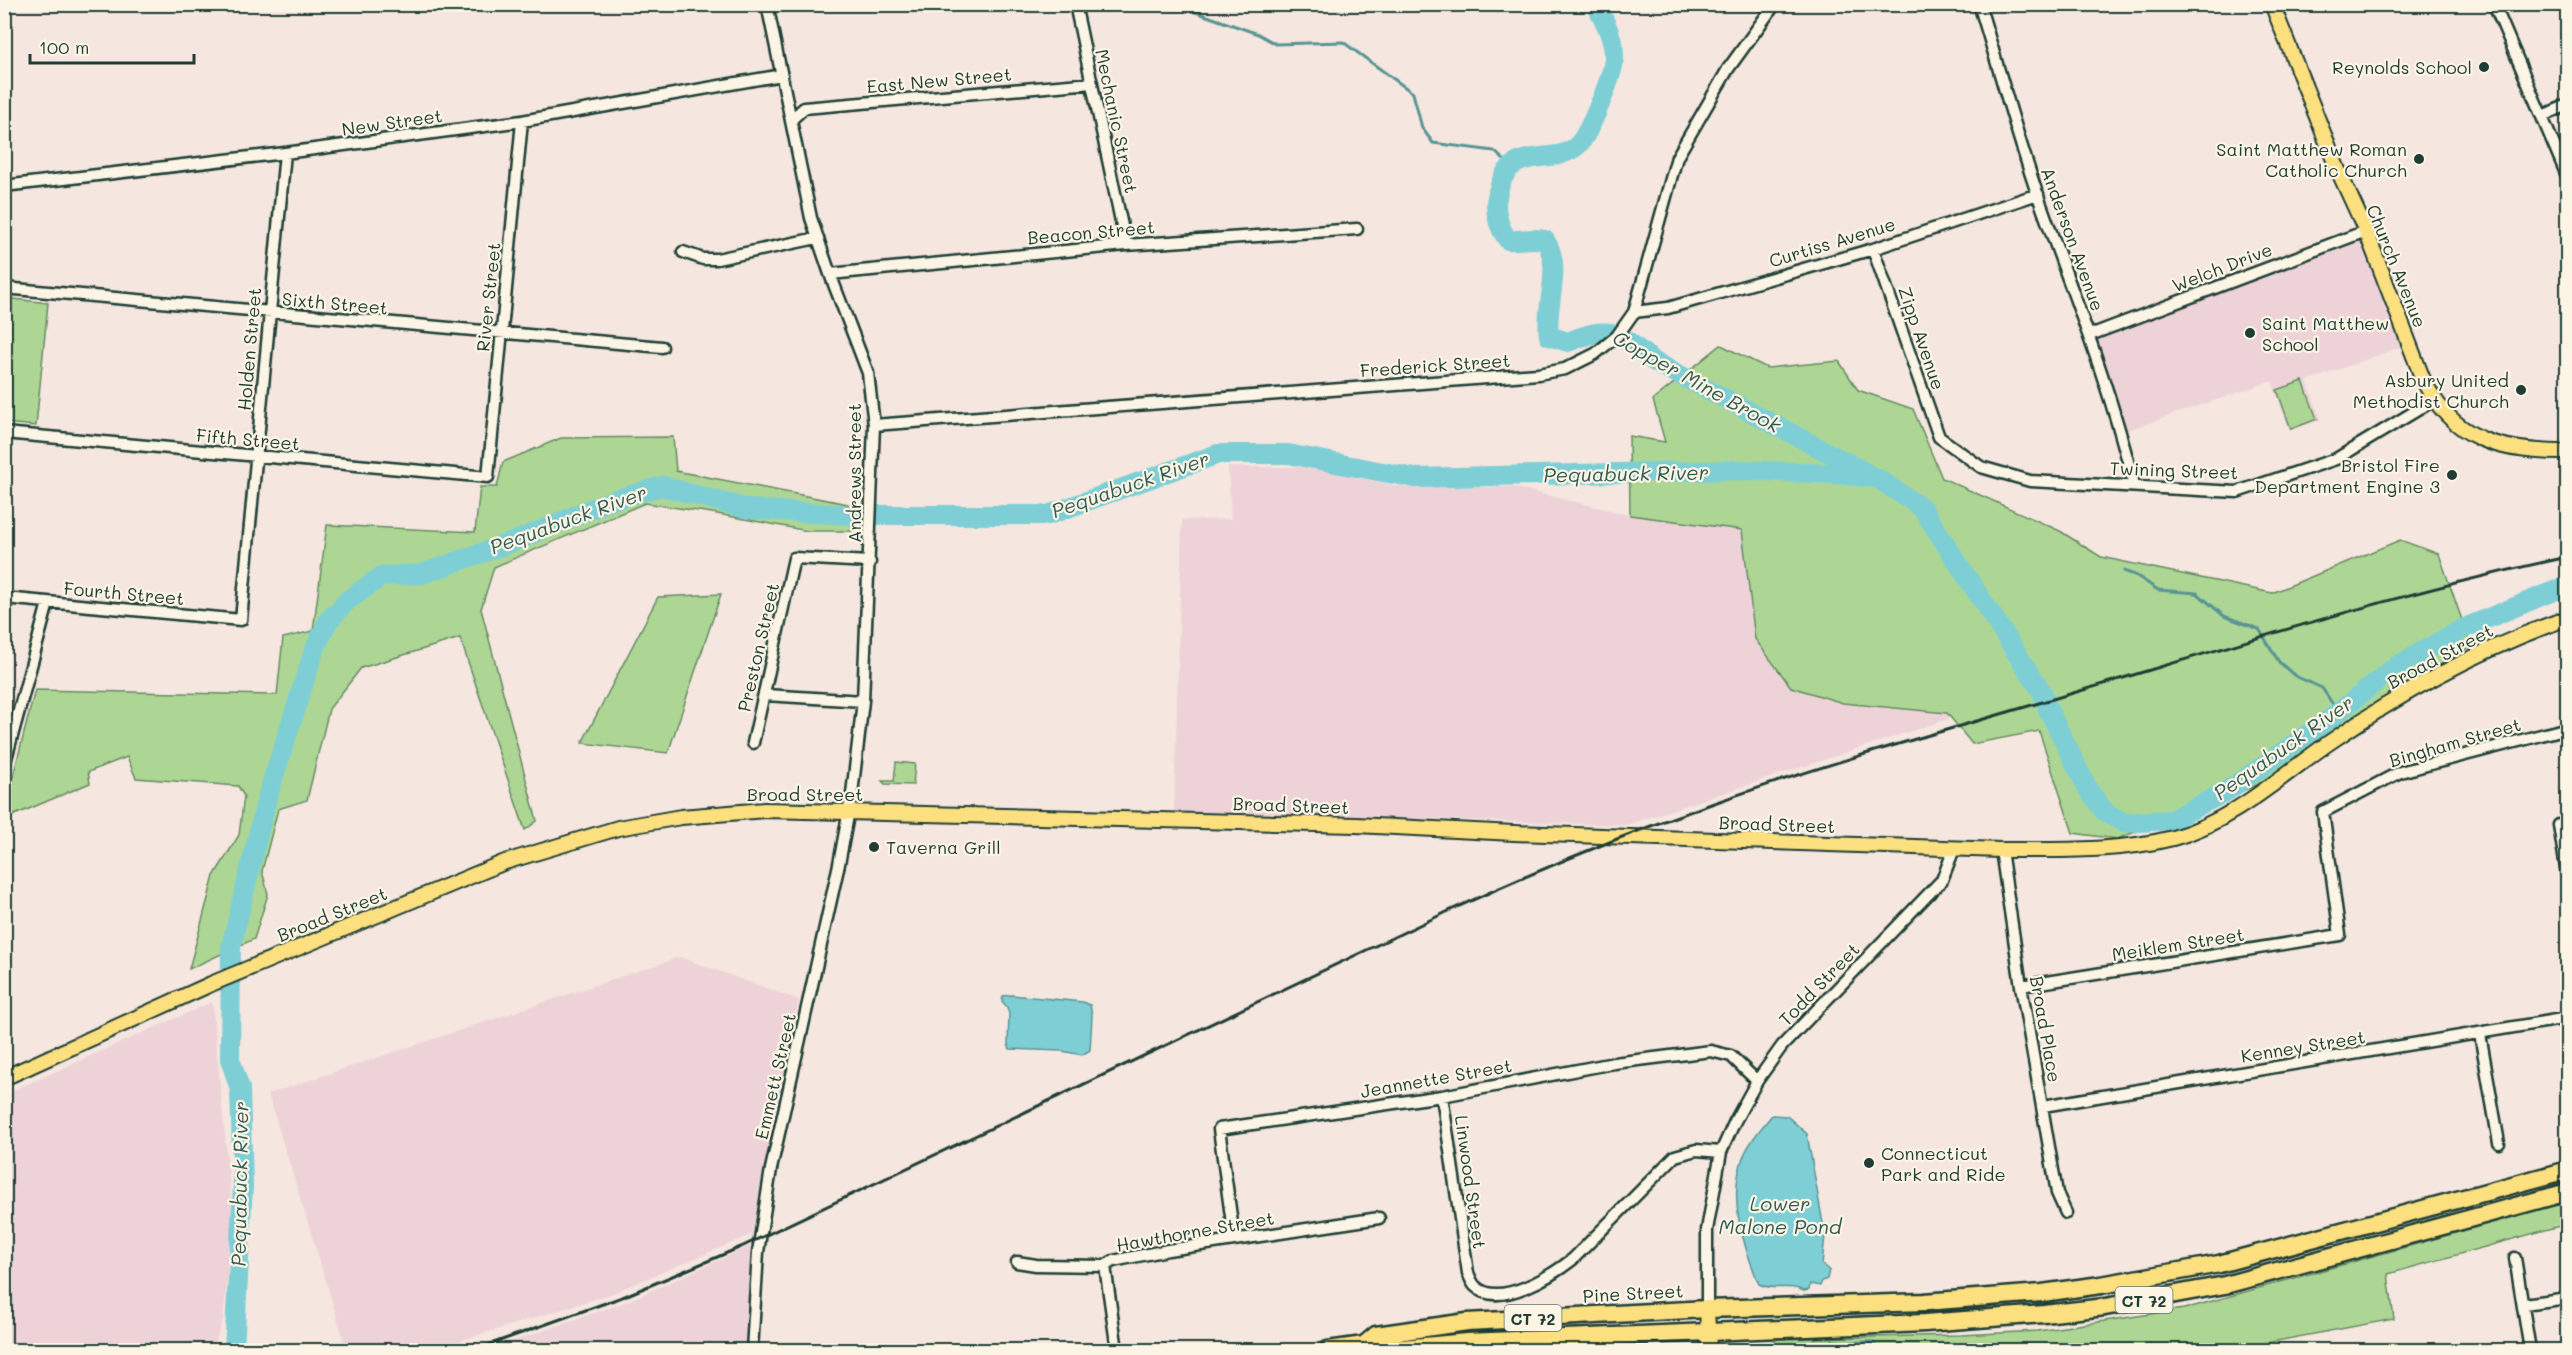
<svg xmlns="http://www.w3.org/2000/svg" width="2572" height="1355" font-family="Mali,sans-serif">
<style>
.built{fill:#edd3d8}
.green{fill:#add694;stroke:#668a64;stroke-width:1.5}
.water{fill:#7ecfd5;stroke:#589595;stroke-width:1.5}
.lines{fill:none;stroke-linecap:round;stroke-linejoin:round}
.stream{stroke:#589595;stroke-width:3}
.river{stroke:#7ecfd5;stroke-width:20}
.minor-casing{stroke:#1f3d34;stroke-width:15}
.major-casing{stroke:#1f3d34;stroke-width:18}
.highway-casing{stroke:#1f3d34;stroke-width:21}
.minor{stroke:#fcf5e5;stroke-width:10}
.major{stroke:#fce080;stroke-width:14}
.highway{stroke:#fce080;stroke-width:16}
.rail{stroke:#1f3d34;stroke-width:3}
.poi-dot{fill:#1f3d34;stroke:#fcf5e5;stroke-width:2}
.labels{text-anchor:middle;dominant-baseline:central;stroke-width:4.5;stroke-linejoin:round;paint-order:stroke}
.shield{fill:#fcf5e5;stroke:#617469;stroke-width:1.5}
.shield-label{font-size:16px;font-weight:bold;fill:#1f3d34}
.poi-label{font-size:18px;fill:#1f3d34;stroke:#fcf5e5;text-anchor:end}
.street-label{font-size:18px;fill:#1f3d34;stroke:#fcf5e5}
.water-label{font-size:20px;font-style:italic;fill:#325a54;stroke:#fcf5e5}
</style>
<rect width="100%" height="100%" fill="#f5e6df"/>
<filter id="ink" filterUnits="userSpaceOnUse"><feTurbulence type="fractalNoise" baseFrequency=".0167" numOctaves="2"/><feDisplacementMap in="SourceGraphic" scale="12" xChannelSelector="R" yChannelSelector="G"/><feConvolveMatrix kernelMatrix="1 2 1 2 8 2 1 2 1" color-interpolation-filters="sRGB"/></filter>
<g filter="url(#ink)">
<path class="built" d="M2366,231L2409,344L2307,381L2321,420L2290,431L2272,381L2122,432L2090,335Z
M1228,467H1311L1402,487H1513L1630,515L1742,530L1755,639L1947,713L1951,718L1626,825L1174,812L1182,520L1231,519Z
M680,957L799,1000L753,1234L608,1295L431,1350H347L268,1094Z
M212,1002L233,1218L223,1320L212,1350H5V1094Z
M750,1246L746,1350H488L628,1301Z"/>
<path class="green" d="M5,298L48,303L36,426L5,423Z
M1721,345L1767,368L1839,361L1858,390L1913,409L1942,478L2060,531L2101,557L2272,593L2400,540L2439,554L2471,646L2258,785L2117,839L2073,833L2039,731L1972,744L1947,713L1843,703L1791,687L1755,639L1742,530L1630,515L1629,436L1665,442L1653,400Z
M2303,381L2317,419L2291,429L2277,390Z
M673,437L676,471L848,504L853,531H808L712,513L645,503L494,567L481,609L537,821L525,830L460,638L361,668L329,709L307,800L278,809L262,871L268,894L254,939L189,969L214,876L239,835L244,796L238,786L136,778L127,757L88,772L90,783L5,819V808L35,690L277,695L283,638L313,631L327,525L475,532L480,487H497L503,462L561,438Z
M721,594L668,753L582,743L658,597Z
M896,762L915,764L913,785L885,784L882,781H894Z
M2567,1202V1224L2388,1274L2394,1319L2228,1350H1767L1770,1343L1778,1339L1961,1335L2038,1331L2184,1309Z"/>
<path class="water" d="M1011,995L1083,1002L1090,1005L1092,1015L1090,1050L1082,1055L1062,1051L1010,1049L1008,1044L1009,1014L1007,1007L1002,1001L1003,996Z
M1772,1115L1787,1116L1807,1134L1825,1235L1822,1265L1829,1270L1827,1279L1822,1281L1820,1286L1810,1284L1809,1290L1804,1291C1790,1283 1774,1292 1759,1284C1743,1245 1726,1194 1745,1153C1752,1138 1762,1127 1772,1115Z
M1832,1340L1840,1342L1872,1341L1876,1345L1875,1350H1789L1790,1347L1825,1346Z"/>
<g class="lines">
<path class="stream" d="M1173,4L1258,34L1276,44L1343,42L1413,93L1422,128L1433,143L1494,151L1513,168
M2124,571L2137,576L2158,590L2197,593L2224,616L2259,629L2279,662L2295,676L2322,688L2338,712"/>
<path class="river" d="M1596,4C1604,20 1614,38 1614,56C1615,72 1589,134 1578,145C1552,169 1507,139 1497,197C1494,212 1499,228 1508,240C1523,241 1529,237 1545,240C1564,268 1544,305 1549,336L1568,342C1613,324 1617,332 1653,361L1867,473
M234,1350L243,1186L240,1089L230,1059L231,947L267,798L314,651L328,621L348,600L382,576L422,574L518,540L610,501L662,486L748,509L850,515H1048L1218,454H1288L1415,478L1740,470L1835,474L1877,478L1922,508L2042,692L2048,709L2089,791L2104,811L2124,823L2171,820L2227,791L2331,718L2395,667L2462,629L2568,585"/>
<defs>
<path id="minor" d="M1075,4L1126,245
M1979,4C1999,68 2016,133 2038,196C2072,292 2110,385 2134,485
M2494,4L2568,178
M2542,116L2568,105
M792,119L804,108L1092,83
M4,186L285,153L522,121L782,75
M1873,249L1939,437L1981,467L2030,481L2237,492L2336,459L2434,400
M683,252L703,259H717L817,238
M830,274L1126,245L1357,229
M4,288L662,347
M1634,312L1668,308L1873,249L2038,194
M2090,335L2366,231
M874,425L1538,374L1565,369L1595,354L1617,336L1634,312L1677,157L1728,69L1775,4
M4,433L488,477L522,121
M4,598L241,620L285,153
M765,695L863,701
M753,743L794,558L870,562
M4,766L48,603
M2559,825L2568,880
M2001,850L2021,986L2057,1193L2066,1213
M2021,986L2340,935L2323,812L2400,772L2568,728
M2480,1034L2499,1143
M1442,1096L1468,1273C1470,1277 1472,1283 1475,1286C1499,1310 1554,1274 1573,1259L1675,1156L1696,1150L1721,1152
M2043,1106L2568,1018
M1234,1238L1219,1129L1442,1096L1614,1063L1711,1051L1731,1056L1757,1081
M2515,1258L2530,1350
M1017,1262L1036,1265L1105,1266L1113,1261L1168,1250L1379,1218
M1105,1266L1117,1350
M2524,1304L2568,1298
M1707,1309V1230L1721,1152L1735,1121L1757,1081L1782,1046L1942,880L1954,849
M752,1350L758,1252L771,1169L839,864L852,794L863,701L874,425L868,373L830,274L811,218L767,4"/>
<path id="major" d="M2272,4L2338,170L2366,231L2422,377C2452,442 2502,452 2568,452
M4,1078L211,984L505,862L618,828L681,817L765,810L1356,825L1514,833L2001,850C2058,850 2118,852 2173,838C2231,822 2279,778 2327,744C2402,692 2481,648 2568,618
M1707,1309L1709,1350"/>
<path id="highway" d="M1364,1345L1376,1335L1467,1322L1707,1309L1924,1302L2042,1293L2101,1285L2219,1264L2568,1170
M1328,1350L1364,1345L1374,1349
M1382,1350L1467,1342L1925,1323L2044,1314L2105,1307L2225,1285L2568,1192"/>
</defs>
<use href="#minor" class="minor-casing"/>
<use href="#major" class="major-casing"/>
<use href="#highway" class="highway-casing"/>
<use href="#minor" class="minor"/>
<use href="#major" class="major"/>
<use href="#highway" class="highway"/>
<path class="rail" d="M474,1350L625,1296L741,1247L1453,909C1538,870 1625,834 1714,803C1834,761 1958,727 2080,691C2241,643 2402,592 2568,557"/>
</g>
</g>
<g class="poi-dot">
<circle cx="2484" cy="67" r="6"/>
<circle cx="2419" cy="159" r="6"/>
<circle cx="2250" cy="333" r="6"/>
<circle cx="2521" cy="390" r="6"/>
<circle cx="2452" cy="475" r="6"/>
<circle cx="874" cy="847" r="6"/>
<circle cx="1869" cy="1163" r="6"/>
</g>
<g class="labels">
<g class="shield">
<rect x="2115.5" y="1287" width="57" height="26" rx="4.5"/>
<rect x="1504.5" y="1305" width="57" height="26" rx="4.5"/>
</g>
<g class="shield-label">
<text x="2144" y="1300">CT 72</text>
<text x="1533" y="1318">CT 72</text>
</g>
<g class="poi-label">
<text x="2472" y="67">Reynolds School</text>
<text x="2407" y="149">Saint Matthew Roman<tspan x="2407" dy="21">Catholic Church</tspan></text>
<text x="2262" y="323" text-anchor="start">Saint Matthew<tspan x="2262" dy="21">School</tspan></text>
<text x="2509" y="380">Asbury United<tspan x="2509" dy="21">Methodist Church</tspan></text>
<text x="2440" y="465">Bristol Fire<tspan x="2440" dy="21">Department Engine 3</tspan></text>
<text x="886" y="847" text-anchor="start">Taverna Grill</text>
<text x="1881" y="1153" text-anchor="start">Connecticut<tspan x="1881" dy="21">Park and Ride</tspan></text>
</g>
<g class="street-label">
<text transform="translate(939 80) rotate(-5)">East New Street</text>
<text transform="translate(1117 121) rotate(78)">Mechanic Street</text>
<text transform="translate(392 122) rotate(-8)">New Street</text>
<text transform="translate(1091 232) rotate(-5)">Beacon Street</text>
<text transform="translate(2073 239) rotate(70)">Anderson Avenue</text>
<text transform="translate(1832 242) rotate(-17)">Curtiss Avenue</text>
<text transform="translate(2397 266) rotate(68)">Church Avenue</text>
<text transform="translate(2222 267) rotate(-21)">Welch Drive</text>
<text transform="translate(488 297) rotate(-84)">River Street</text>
<text transform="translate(335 303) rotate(5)">Sixth Street</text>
<text transform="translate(1922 338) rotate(71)">Zipp Avenue</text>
<text transform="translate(249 349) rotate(-85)">Holden Street</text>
<text transform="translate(1435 365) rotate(-4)">Frederick Street</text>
<text transform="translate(248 439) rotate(5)">Fifth Street</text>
<text transform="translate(2174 470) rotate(2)">Twining Street</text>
<text transform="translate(854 473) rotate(-90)">Andrews Street</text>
<text transform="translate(124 593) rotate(5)">Fourth Street</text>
<text transform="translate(758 647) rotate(-77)">Preston Street</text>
<text transform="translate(2440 656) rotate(-28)">Broad Street</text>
<text transform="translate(2455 742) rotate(-16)">Bingham Street</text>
<text x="805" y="794">Broad Street</text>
<text transform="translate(1291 805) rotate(2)">Broad Street</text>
<text transform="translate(1777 824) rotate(2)">Broad Street</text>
<text transform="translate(332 914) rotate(-22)">Broad Street</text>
<text transform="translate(2178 944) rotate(-9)">Meiklem Street</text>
<text transform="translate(1819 984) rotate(-46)">Todd Street</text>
<text transform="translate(2046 1029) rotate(80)">Broad Place</text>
<text transform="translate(2303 1046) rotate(-9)">Kenney Street</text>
<text transform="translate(775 1076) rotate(-77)">Emmett Street</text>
<text transform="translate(1436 1078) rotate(-10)">Jeannette Street</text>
<text transform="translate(1471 1182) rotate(82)">Linwood Street</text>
<text transform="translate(1195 1231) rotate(-10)">Hawthorne Street</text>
<text transform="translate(1633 1293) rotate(-3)">Pine Street</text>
</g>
<g class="water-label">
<text transform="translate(1697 381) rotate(29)">Copper Mine Brook</text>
<text transform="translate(1626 473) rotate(-1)">Pequabuck River</text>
<text transform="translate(1130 484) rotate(-19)">Pequabuck River</text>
<text transform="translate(568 519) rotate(-20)">Pequabuck River</text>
<text transform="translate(2283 747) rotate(-35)">Pequabuck River</text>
<text transform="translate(239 1184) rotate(-89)">Pequabuck River</text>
<text x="1780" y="1203">Lower<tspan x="1780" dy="23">Malone Pond</tspan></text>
</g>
</g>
<rect width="2572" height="1355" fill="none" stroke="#fcf5e5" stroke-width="24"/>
<rect x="12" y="12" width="2548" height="1331" fill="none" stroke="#1f3d34" stroke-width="2" filter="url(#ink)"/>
<path d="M30 54v9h164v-9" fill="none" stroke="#1f3d34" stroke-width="3"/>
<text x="39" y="54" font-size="18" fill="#1f3d34" stroke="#fcf5e5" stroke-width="4.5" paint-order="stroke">100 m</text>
</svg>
